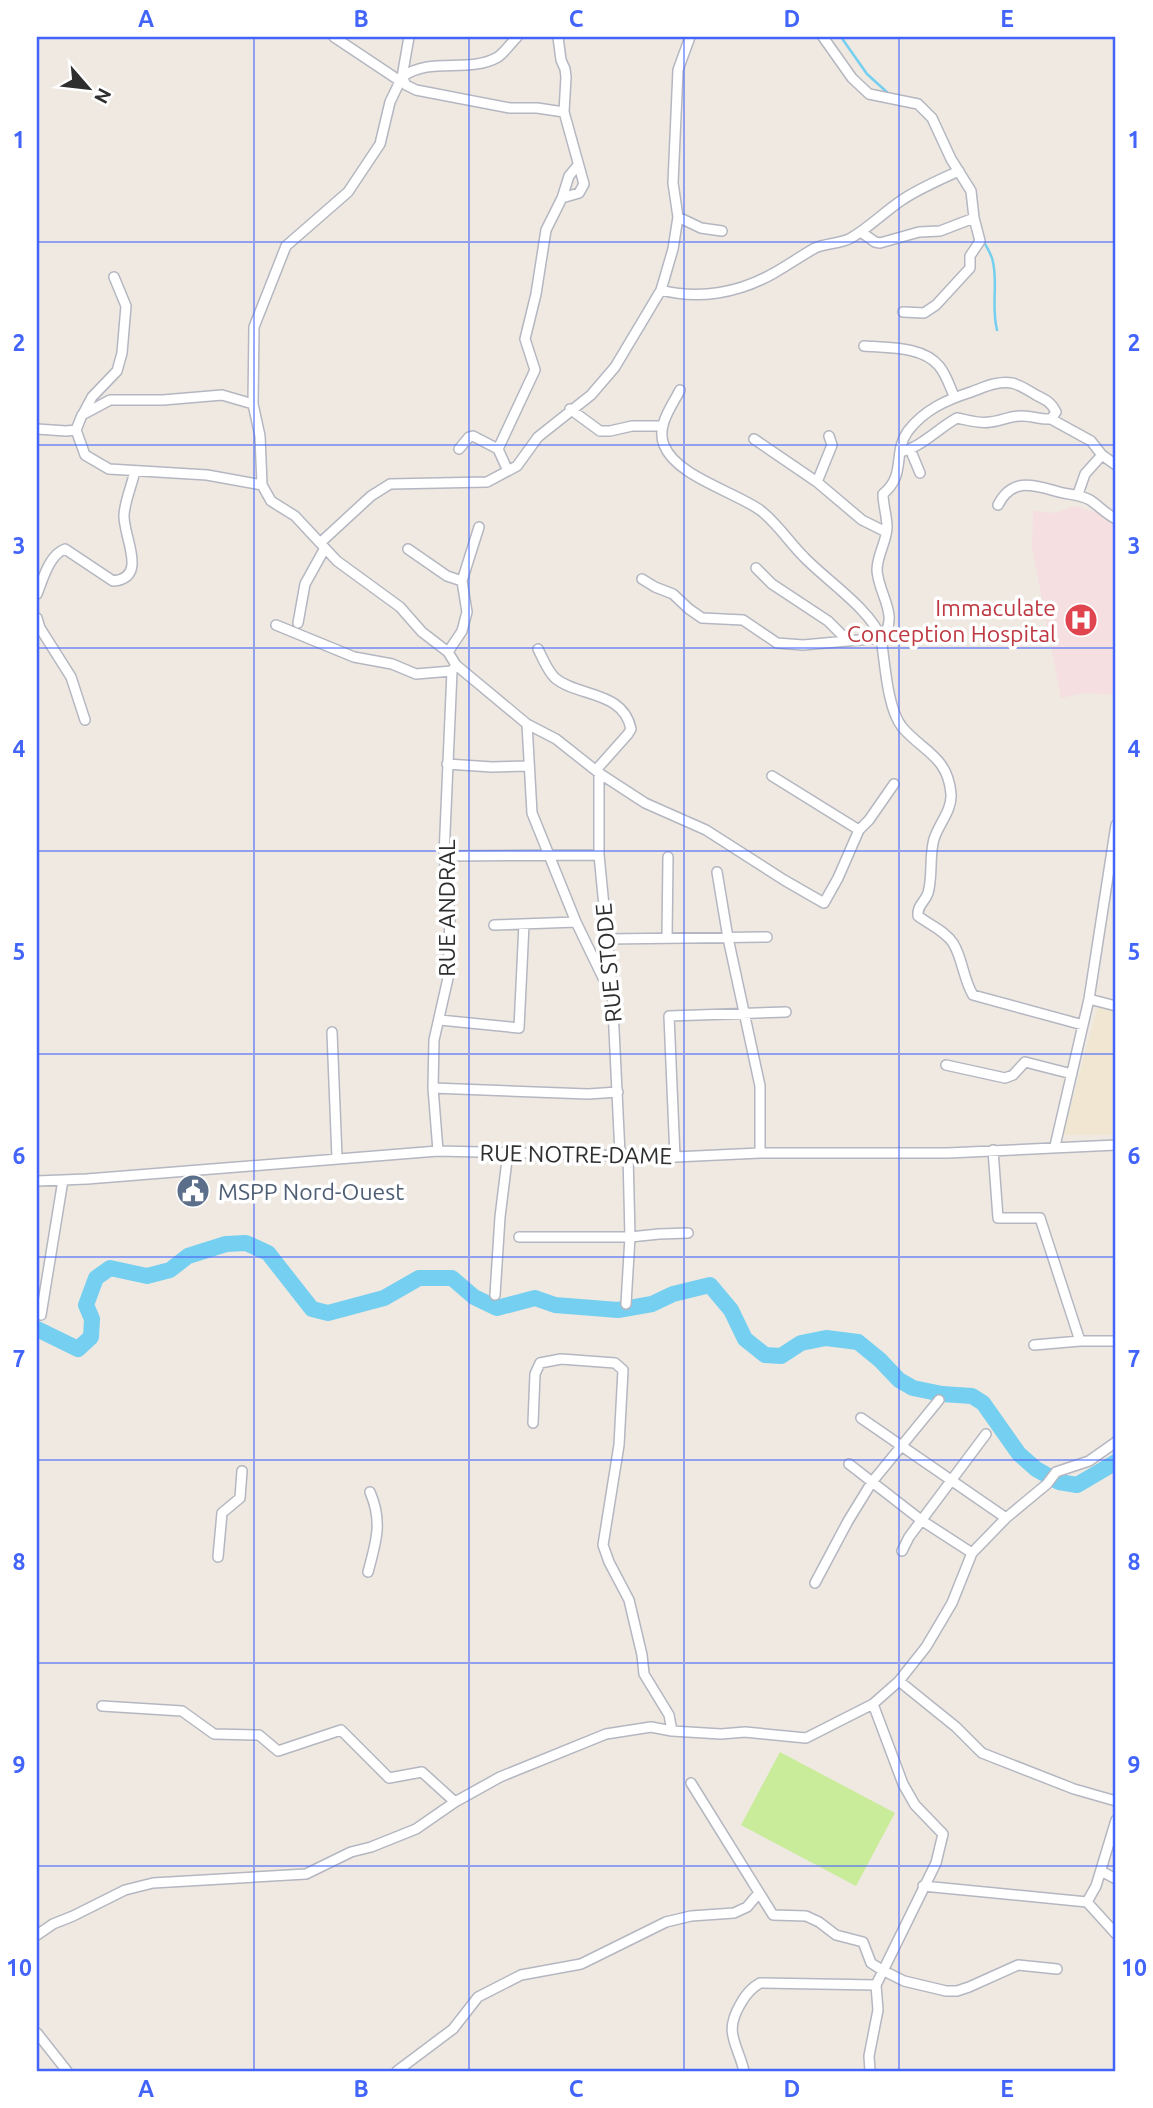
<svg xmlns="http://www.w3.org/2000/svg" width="1153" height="2108" font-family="Ubuntu,sans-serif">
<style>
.education{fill:#f0e6d1}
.medical{fill:#f5dfe0}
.pitch{fill:#c9ec9a}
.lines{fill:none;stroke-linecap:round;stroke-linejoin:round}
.stream{stroke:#75cff0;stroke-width:2.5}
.river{stroke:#75cff0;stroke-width:16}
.minor-casing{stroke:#b4b7c1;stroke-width:12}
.minor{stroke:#fff;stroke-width:9}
.grid{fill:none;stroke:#4264fb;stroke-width:2;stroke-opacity:0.55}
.labels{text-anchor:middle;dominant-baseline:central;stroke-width:7;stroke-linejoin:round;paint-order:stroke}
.health-label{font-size:23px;fill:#be3a42;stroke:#fff;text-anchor:end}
.street-label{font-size:23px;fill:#2e2e2e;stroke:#fff}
.service-label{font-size:23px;fill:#4e5e75;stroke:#fff;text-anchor:start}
.neatline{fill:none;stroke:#4264fb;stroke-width:2.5}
.grid-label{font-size:23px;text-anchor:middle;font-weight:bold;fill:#4264fb}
</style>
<rect width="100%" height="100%" fill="#efe9e1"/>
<path class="education" d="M1098,1006L1116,1011V1135H1063Z"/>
<path class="medical" d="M1073,506L1116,517V695L1084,693L1061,698L1032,547L1033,511L1056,513Z"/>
<path class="pitch" d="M780,1752L895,1813L856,1886L741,1825Z"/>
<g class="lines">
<path class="stream" d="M841,37L867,74L889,94
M984,242C987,248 992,255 993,262C998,285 991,306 997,330"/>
<path class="river" d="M37,1329L78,1349L91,1337L92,1319L86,1305L96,1278L110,1268L147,1276L170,1270L188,1256L226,1244L246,1243L268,1253L312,1309L328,1313L384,1298L419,1278H452L474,1297L497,1308L535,1298L555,1305L618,1310L652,1304L673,1294L710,1285L731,1310L745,1339L765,1355L781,1356L801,1343L826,1338L858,1342L880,1360L899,1380L913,1388L942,1394L972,1396L983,1403L1019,1454L1036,1469L1059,1482L1077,1485L1116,1462"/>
<defs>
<path id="minor" d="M334,37L400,81
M409,37L402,77L390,102L380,144L348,192L286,246L254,327L253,404L260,436L262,485L271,501L295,516L337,561L400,607L422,632L448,652L456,665L527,724L556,739L599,773L645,803L706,830L784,880L824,903L838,878L859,830L869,820L894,784
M823,37L852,78L869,94L918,104L932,118L951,159L971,191L974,218L980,241L970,256V268L936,305L924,313L903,312
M402,77L406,85L416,90L510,108H537L564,112
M402,77C431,56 468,74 498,57C505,52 511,43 517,37
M562,198L569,176L578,165
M678,217L701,228L722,231
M861,232L875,242L880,243L919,232L940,231L974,218
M661,290C699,300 739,293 774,273C788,265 801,256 815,248C826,243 840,244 851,238C870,227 884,212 902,200C920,188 939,180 959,171
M864,346C888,348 923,346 939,366C946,374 950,387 954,396
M680,390C672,406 656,426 664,445C676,476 733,491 760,510C777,523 789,542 804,557C826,580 871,610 881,638C885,662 887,708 902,727C922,751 948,756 951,794C952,811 939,823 934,839C929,856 933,876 928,893C925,902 917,905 918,916C930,925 945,931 953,943C963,959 963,979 973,995L1083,1025
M570,409L600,431H610L632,426H662
M83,414L92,397L117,371L122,353L126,306L114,277
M1051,419L1091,441L1102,455L1085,474L1078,494
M37,429L66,431L76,430L82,415L110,400H163L222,395L253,404
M76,430L85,455L109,469L207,475L262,485
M754,439L817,482L862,520L886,532
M459,449L469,437L473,436L498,449
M910,449L920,473
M1102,455L1116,465
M508,471L498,449L535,370L525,339L536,294L546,230L562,198L579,193L584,184L564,112L566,77L565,69L561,60L558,37
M817,482L832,445L829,436
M998,505C1012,477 1033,485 1059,492C1070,495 1079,494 1090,500C1099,506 1106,514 1116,519
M320,543L371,496L390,484L487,482L517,466L538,437L591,395L615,367L661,290L673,249L678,217L673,183L678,70L690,37
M408,549L447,576L462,581
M756,568L772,584L828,621L847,640
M642,579L655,587L673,594L689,609L702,618L743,620L777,643L803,645L881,638C901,617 878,594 877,570C877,555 887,541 887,527C887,516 883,505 883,494C907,474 892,453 908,431C924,410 946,400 971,392C985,387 996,381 1012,383C1021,385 1029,391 1036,395C1046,400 1051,402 1056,412L1051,419C1041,420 1033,416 1023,416C1011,415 1002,421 990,422C979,424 968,420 957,418C937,429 922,447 900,452
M37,594C43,579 49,555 65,549L113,581C149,578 123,537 124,515C125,500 132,485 135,471
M37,618L40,628L71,677L85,720
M298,623L305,584L325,548
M276,625L354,657L392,664L416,674L452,671
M538,649C543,659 547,670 555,678C577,697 623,690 631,729L628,734L596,770
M448,652L462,631L467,612L462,581L479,527
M527,724L532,813L576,922L605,982L612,988
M447,764L492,767L529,766
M599,773V855L612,988L620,1154
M772,776L859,830
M444,856L599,855
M717,872L728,938L760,1086V1153
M494,925L576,922
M667,938L668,857
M607,939L767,937
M1089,999L1116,1006
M440,1020L519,1028L524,924
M332,1032L337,1158
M946,1065L1005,1078L1013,1075L1025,1062L1072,1074
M433,1088L588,1094L618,1092
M1055,1146L1089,999L1116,825
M993,1150L998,1218H1040L1080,1341
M438,1151L433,1088L434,1040L448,978L450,916L444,856L452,671L456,665
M628,1154L630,1237L659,1234L688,1233
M675,1157L669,1016L786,1012
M37,1181L87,1179L438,1151L675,1157L760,1153H948L1116,1145
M519,1237H630L626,1304
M495,1295L500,1217L508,1152
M41,1315L63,1180
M1034,1345L1080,1341H1116
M861,1418L1006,1518
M533,1423L535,1374L540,1363L561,1359L615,1363L623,1370L619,1445L603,1545L609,1562L629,1600L642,1655L644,1674L669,1715L672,1731
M849,1464L921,1520L972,1553
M902,1551L909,1537L986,1434
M218,1557L222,1513L240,1498L242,1471
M368,1572C376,1542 383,1522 370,1492
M815,1583L848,1521L872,1482L939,1400
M899,1681L956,1727L982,1753L1074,1789L1116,1801
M102,1706L182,1711L214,1734L259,1735L278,1751L341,1730L389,1778L422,1772L455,1802
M691,1783L773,1915L806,1916L819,1922L836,1935L863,1942L871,1963L882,1970L904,1981L946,1991H957L969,1987L1018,1965L1057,1969
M1101,1871L1116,1879
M923,1886L1087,1902L1116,1934
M1087,1902L1096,1886L1116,1820
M37,1935L53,1924L73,1916L125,1890L153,1883L306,1874L351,1852L371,1847L416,1829L455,1802L500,1777L606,1734L651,1727L672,1731L721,1734L745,1732L806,1738L873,1704L899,1681L926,1647L952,1603L972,1553L1006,1518L1047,1484L1056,1472L1089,1461L1116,1442
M37,2033L67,2071
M397,2071L453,2029L478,1997L521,1975L581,1964L666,1922L691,1916L734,1913L747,1907L758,1894
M744,2071C737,2042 723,2033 741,2003C746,1994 751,1988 760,1983L876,1985
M870,2071L869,2056L878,2010L876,1985L936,1863L943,1834L915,1805L903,1784L873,1704"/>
</defs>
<use href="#minor" class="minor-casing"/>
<use href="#minor" class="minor"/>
</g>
<path class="grid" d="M254,37V2071M469,37V2071M684,37V2071M899,37V2071M37,242H1116M37,445H1116M37,648H1116M37,851H1116M37,1054H1116M37,1257H1116M37,1460H1116M37,1663H1116M37,1866H1116"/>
<defs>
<symbol id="hospital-disc" viewBox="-11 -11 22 22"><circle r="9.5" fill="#e0444e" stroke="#fff"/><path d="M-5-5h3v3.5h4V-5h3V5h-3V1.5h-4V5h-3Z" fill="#fff"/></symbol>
<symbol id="civic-disc" viewBox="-11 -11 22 22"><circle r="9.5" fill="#5c6f8a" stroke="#fff"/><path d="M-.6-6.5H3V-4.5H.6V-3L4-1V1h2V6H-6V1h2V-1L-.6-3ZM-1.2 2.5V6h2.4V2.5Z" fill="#fff"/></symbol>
</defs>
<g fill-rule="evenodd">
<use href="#hospital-disc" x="1062" y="601" width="38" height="38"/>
<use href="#civic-disc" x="174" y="1172" width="38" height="38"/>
</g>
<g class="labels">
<g class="health-label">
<text x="1056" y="607">Immaculate<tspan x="1056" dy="26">Conception Hospital</tspan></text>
</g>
<g class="street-label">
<text transform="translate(446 908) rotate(-90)">RUE ANDRAL</text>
<text transform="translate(608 963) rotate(-95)">RUE STODE</text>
<text transform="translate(576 1154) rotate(1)">RUE NOTRE-DAME</text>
</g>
<g class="service-label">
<text x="218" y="1191">MSPP Nord-Ouest</text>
</g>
</g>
<rect width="1153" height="2108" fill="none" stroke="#ffffff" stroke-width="77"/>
<g transform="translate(88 88) rotate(118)" stroke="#ffffff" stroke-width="5" paint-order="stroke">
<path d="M0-5L12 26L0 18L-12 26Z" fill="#2e2e2e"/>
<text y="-10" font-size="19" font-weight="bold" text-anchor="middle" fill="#2e2e2e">N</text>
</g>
<rect x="38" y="38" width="1076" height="2032" class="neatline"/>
<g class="grid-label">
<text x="146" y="27">A</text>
<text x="361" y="27">B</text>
<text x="576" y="27">C</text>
<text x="792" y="27">D</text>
<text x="1007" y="27">E</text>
<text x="19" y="148">1</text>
<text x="1134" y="148">1</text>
<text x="19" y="351">2</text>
<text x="1134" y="351">2</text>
<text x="19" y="554">3</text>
<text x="1134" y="554">3</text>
<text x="19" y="757">4</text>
<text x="1134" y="757">4</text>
<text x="19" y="960">5</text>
<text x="1134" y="960">5</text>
<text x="19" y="1164">6</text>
<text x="1134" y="1164">6</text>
<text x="19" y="1367">7</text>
<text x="1134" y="1367">7</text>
<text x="19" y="1570">8</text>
<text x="1134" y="1570">8</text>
<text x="19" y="1773">9</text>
<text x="1134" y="1773">9</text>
<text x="19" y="1976">10</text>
<text x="1134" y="1976">10</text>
<text x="146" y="2097">A</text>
<text x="361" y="2097">B</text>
<text x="576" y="2097">C</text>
<text x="792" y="2097">D</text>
<text x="1007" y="2097">E</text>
</g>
</svg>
